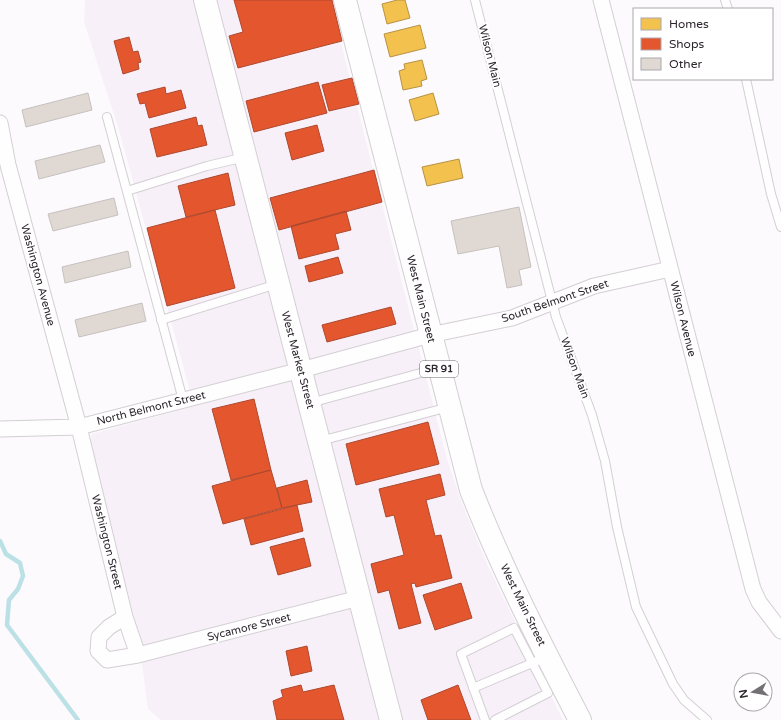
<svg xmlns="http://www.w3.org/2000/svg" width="781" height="720" font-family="'Varela Round',sans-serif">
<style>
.built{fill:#f8f0f9}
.homes{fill:#f2c14e;stroke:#b79244}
.shops{fill:#e4572e;stroke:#ad482e}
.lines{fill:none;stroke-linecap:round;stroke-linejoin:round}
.stream{stroke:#bbe1e6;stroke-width:4.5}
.building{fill:#e0d8d3;stroke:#c6c1bf}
.service-casing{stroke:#d3cfd3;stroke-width:10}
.minor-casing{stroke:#d3cfd3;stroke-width:17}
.primary-casing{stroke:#d3cfd3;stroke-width:24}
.service{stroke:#fffeff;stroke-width:8}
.minor{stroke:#fffeff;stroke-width:15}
.primary{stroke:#fffeff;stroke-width:22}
.labels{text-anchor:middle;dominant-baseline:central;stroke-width:4;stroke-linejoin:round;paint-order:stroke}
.shield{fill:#fff;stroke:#6b676c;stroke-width:1}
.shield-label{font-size:10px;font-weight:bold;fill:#2c262d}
.street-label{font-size:11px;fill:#2c262d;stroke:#fff}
</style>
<rect width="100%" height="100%" fill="#fcfafc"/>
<path class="built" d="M85,0H330L447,459L460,498L487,564L563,720H161L148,709L138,634L90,443L92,434L194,406L119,130L84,22Z"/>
<path class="homes" d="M397,0H405L410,18L387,24L382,4Z
M420,25L426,48L390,57L384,34Z
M422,60L427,79L421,81L422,86L403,90L399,71L405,69L404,64Z
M433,93L439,114L415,121L409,100Z
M459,159L463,178L427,186L422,167Z"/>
<path class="shops" d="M234,0H332L342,41L238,68L229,36L243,32Z
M129,37L133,52L138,51L141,62L138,63L139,69L123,74L114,41Z
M352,78L359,104L329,111L322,85Z
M318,82L327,113L254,132L246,101Z
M165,87L166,94L181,90L186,108L149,118L145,103L140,104L137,94Z
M196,117L198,126L202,125L207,145L157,157L150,129Z
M317,125L324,151L292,160L285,133Z
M374,170L382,202L279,230L270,198Z
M228,173L235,205L186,217L178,186Z
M215,210L235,288L167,306L147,228Z
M346,211L351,230L335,234L339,249L299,259L291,226Z
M338,257L343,273L309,282L305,266Z
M391,307L396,324L327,342L322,325Z
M254,399L271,470L231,480L212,409Z
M428,422L439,464L356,485L346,444Z
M271,470L282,508L223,524L212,486Z
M440,474L445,495L426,500L435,536L441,535L452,578L416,587L415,583L411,584L421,623L399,629L389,590L378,593L371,564L404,555L394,515L386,517L379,489Z
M307,480L312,502L282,508L277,488Z
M297,505L303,531L251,545L244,519Z
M304,538L311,566L278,575L270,547Z
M461,583L472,618L435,630L423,595Z
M307,646L312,671L291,676L286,651Z
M301,685L303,692L334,685L344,720H277L273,701L283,697L281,690Z
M458,685L471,720H428L421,700Z"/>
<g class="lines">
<path class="stream" d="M0,541L6,554L20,563L23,576L18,589L9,600L7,625L78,720"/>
</g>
<path class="building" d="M88,93L92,110L26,127L22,110Z
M100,145L105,162L39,179L35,161Z
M114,198L118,215L53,231L48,214Z
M519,207L531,267L519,270L522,285L507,288L499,246L458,254L451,221Z
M128,251L131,267L65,283L62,267Z
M142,303L146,321L79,337L75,320Z"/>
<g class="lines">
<defs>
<path id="service" d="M475,0L556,317L592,415L605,461L617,527L636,607L673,684L684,700L707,720
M725,0L728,9
M746,79L771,194L781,227
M107,117L183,400
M127,191L207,166L245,157
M161,320L277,284
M310,403L439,368
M320,441L449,407
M473,688L537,661
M485,720L461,654L514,628L548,693L495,720"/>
<path id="minor" d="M601,0L753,589L759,602L781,631
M0,123L8,165L79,427L125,617L138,655
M0,429L79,427L301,370L430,335L512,318L594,286L670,269
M125,617L109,627L99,637L98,651L107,660L138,655L359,598"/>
<path id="primary" d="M205,0L391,720
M345,0L471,490C502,569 541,645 580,720"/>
</defs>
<use href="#service" class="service-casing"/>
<use href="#minor" class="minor-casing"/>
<use href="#primary" class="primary-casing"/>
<use href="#service" class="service"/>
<use href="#minor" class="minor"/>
<use href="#primary" class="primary"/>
</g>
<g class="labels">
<rect class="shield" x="420" y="361" width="38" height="16" rx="3"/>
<g class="shield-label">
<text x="439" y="369">SR 91</text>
</g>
<g class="street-label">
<text transform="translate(490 56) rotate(76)">Wilson Main</text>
<text transform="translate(38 275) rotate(75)">Washington Avenue</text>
<text transform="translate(421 299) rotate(76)">West Main Street</text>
<text transform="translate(555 301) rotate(-19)">South Belmont Street</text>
<text transform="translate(683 319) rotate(76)">Wilson Avenue</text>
<text transform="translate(298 360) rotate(75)">West Market Street</text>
<text transform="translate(575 368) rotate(70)">Wilson Main</text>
<text transform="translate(151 408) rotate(-14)">North Belmont Street</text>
<text transform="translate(107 542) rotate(76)">Washington Street</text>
<text transform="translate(523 605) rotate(64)">West Main Street</text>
<text transform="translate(249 627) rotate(-14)">Sycamore Street</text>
</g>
</g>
<rect x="633" y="8" width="140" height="72" fill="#ffffff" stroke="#aba8ab"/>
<rect x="641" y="18" width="20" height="12" fill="#f2c14e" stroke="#aba8ab"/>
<text x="669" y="28" font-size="12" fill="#2c262d">Homes</text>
<rect x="641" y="38" width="20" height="12" fill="#e4572e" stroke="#aba8ab"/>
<text x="669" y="48" font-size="12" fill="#2c262d">Shops</text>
<rect x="641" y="58" width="20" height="12" fill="#e0d8d3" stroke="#aba8ab"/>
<text x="669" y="68" font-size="12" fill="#2c262d">Other</text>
<g transform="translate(753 692) rotate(259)"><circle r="19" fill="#ffffff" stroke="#aba8ab"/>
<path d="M0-3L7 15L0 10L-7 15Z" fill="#757075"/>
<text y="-6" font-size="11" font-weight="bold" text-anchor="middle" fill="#2c262d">N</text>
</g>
</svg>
